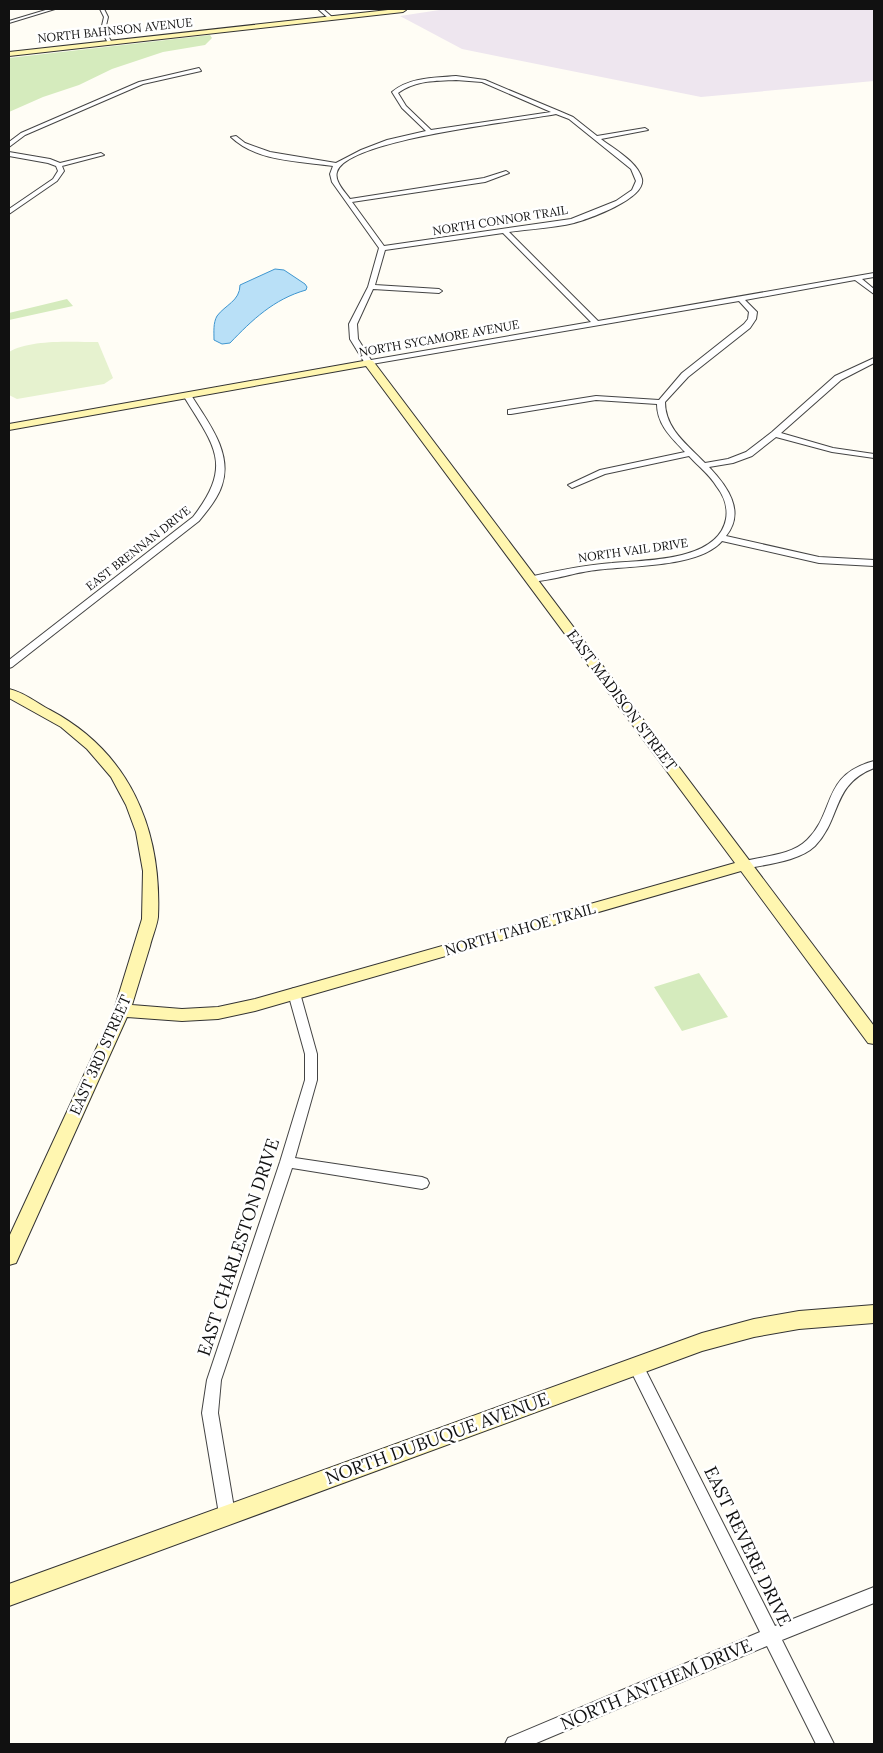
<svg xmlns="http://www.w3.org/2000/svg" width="883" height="1753" font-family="Lora,serif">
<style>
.industrial{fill:#eee6ef}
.green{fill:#d5ebbd}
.pitch{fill:#e6f2cf}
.water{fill:#b9e0f7;stroke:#3f96cf}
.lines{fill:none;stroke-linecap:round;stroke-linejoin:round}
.street-casing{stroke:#444;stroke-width:2}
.secondary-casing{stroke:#333;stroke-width:2}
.street{fill:#fff;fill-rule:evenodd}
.secondary{fill:#fff6b0;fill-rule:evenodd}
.labels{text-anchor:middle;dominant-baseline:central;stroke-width:5;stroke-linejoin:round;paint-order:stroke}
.far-street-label{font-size:12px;fill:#111;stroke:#fff}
.street-label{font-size:15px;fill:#111;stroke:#fff}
.near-street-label{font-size:18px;fill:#111;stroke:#fff}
</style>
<rect width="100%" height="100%" fill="#fffdf5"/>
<path class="industrial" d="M446,9H874V81L701,97L462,49L400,16Z"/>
<path class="green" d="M210,35L212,38L205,45L163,52L112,69L79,85L43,97L9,112V58Z
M67,299L73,306L9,320V313Z
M699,973L728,1017L682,1031L654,987Z"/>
<path class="pitch" d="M98,342L113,378L104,384L17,399L9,395V352C30,339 73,342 98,342Z"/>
<path class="water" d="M275,269L284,270L305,284L307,287L306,290C274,299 252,320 230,343L222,344L214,340C214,332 213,323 217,316C225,305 240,301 240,285Z"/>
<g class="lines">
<defs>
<path id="street" d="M49,9H55L9,23V21Z
M100,9H104L108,17L105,30L112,43H108L101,30L104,17Z
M318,9H323L332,17L328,18Z
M199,68L201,71L143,84L25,135L9,147V142L21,133L139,82Z
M456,76L485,80L559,111L573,117L597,136L645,128L648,130L601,139C614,149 638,162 642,179C646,199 588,219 574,223C553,228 530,229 509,232L598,321L874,273V277L862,279L874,289V294L855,280L745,300L757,312L756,319L750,328L688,377L665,402C665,429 688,445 705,463L728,459L746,452L772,432L835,376L874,358V363L841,380L781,433L833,448L874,454V458L832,452L776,437L752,456L733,463L709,467C727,486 746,511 726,536L819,557L874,560V566L819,563L722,541C698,569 624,565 589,571C574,573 542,583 529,581V577C556,571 584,565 612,563C643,560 718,562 726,519C728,508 724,496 717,487C710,475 698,466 689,456L605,474L572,488L568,485L600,470L685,452C672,438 657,425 657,404L596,400L511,414H508V410L596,396L659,400L682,373L744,324L748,319L749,312L739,301L366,365L350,339L349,324L368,287L379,248L332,182L330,174L333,166C300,161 257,162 231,137L236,136L245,143L270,152L336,163L361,150L387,140L426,131L402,108L392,92C410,77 434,78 456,76ZM456,80L482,82L551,112L431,130L406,106L398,93C416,80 435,81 456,80ZM556,114L569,119L631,169L636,181L632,190L616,201L571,219L384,246L352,202L485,182L509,173L506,171L484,178L350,199C345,192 334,181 337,172C346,139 522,121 556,114ZM503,233L591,322L371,360L358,339L357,324L373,289L439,293L442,291L439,289L375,285L385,250Z
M9,152L50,159L60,163L101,153L104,155L62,166L64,171L57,181L9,214V209L53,179L58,171L56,166L48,163L9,156Z
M184,393L191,395C207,421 233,452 222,485C218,498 208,510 199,521L12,667L9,668V660L193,517C234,464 214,446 183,395Z
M874,761V768C831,785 842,818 815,846C798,862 766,864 745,869L741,868L739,865L741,862C762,856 791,856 807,840C836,812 821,775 874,761Z
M294,988L298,990L300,993L317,1054V1080L295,1158L422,1177L427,1179L429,1183L427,1187L422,1189L292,1168L221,1380L218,1413L235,1514L233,1520L227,1522L221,1520L219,1514L202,1413L207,1380L280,1162L305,1080V1054L288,993L290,990Z
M636,1359L641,1361L775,1626L874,1587V1603L782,1640L834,1744H816L767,1646L534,1744H505L508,1738L760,1632L631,1371L629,1366L631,1361Z"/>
<path id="secondary" d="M397,9L406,10L403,12L9,56V52Z
M369,360L373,361L874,1026V1044L868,1043L741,871L255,1011L218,1019L182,1021L127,1017L16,1263L9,1265V1237L114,1010L142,919L143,871L136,832L126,805L111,777L87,749L61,727L9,698V689C23,692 37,703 50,710C129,752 162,828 158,917C157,926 152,937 150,946C144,966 138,985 132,1005L182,1009L218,1007L255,999L735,863L366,366L9,430V424Z
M874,1305V1323L799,1329L754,1337L702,1351L9,1606V1584L702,1333L754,1319L799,1311Z"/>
</defs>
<use href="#street" class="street-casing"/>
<use href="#secondary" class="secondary-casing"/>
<use href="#street" class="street"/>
<use href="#secondary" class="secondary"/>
</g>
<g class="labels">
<g class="far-street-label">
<text transform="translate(115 30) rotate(-6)">NORTH BAHNSON AVENUE</text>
<text transform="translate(500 220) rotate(-9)">NORTH CONNOR TRAIL</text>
<text transform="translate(439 338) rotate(-10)">NORTH SYCAMORE AVENUE</text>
<text transform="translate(138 548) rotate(-38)">EAST BRENNAN DRIVE</text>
<text transform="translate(633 550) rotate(-8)">NORTH VAIL DRIVE</text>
</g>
<g class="street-label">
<text transform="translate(622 700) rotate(53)">EAST MADISON STREET</text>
<text transform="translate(520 929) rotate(-16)">NORTH TAHOE TRAIL</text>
<text transform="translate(100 1055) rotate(-66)">EAST 3RD STREET</text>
</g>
<g class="near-street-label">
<text transform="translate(238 1247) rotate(-72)">EAST CHARLESTON DRIVE</text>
<text transform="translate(437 1438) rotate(-20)">NORTH DUBUQUE AVENUE</text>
<text transform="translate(748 1546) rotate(64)">EAST REVERE DRIVE</text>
<text transform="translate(656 1684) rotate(-23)">NORTH ANTHEM DRIVE</text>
</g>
</g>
<rect width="883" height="1753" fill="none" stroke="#111111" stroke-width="20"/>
</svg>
